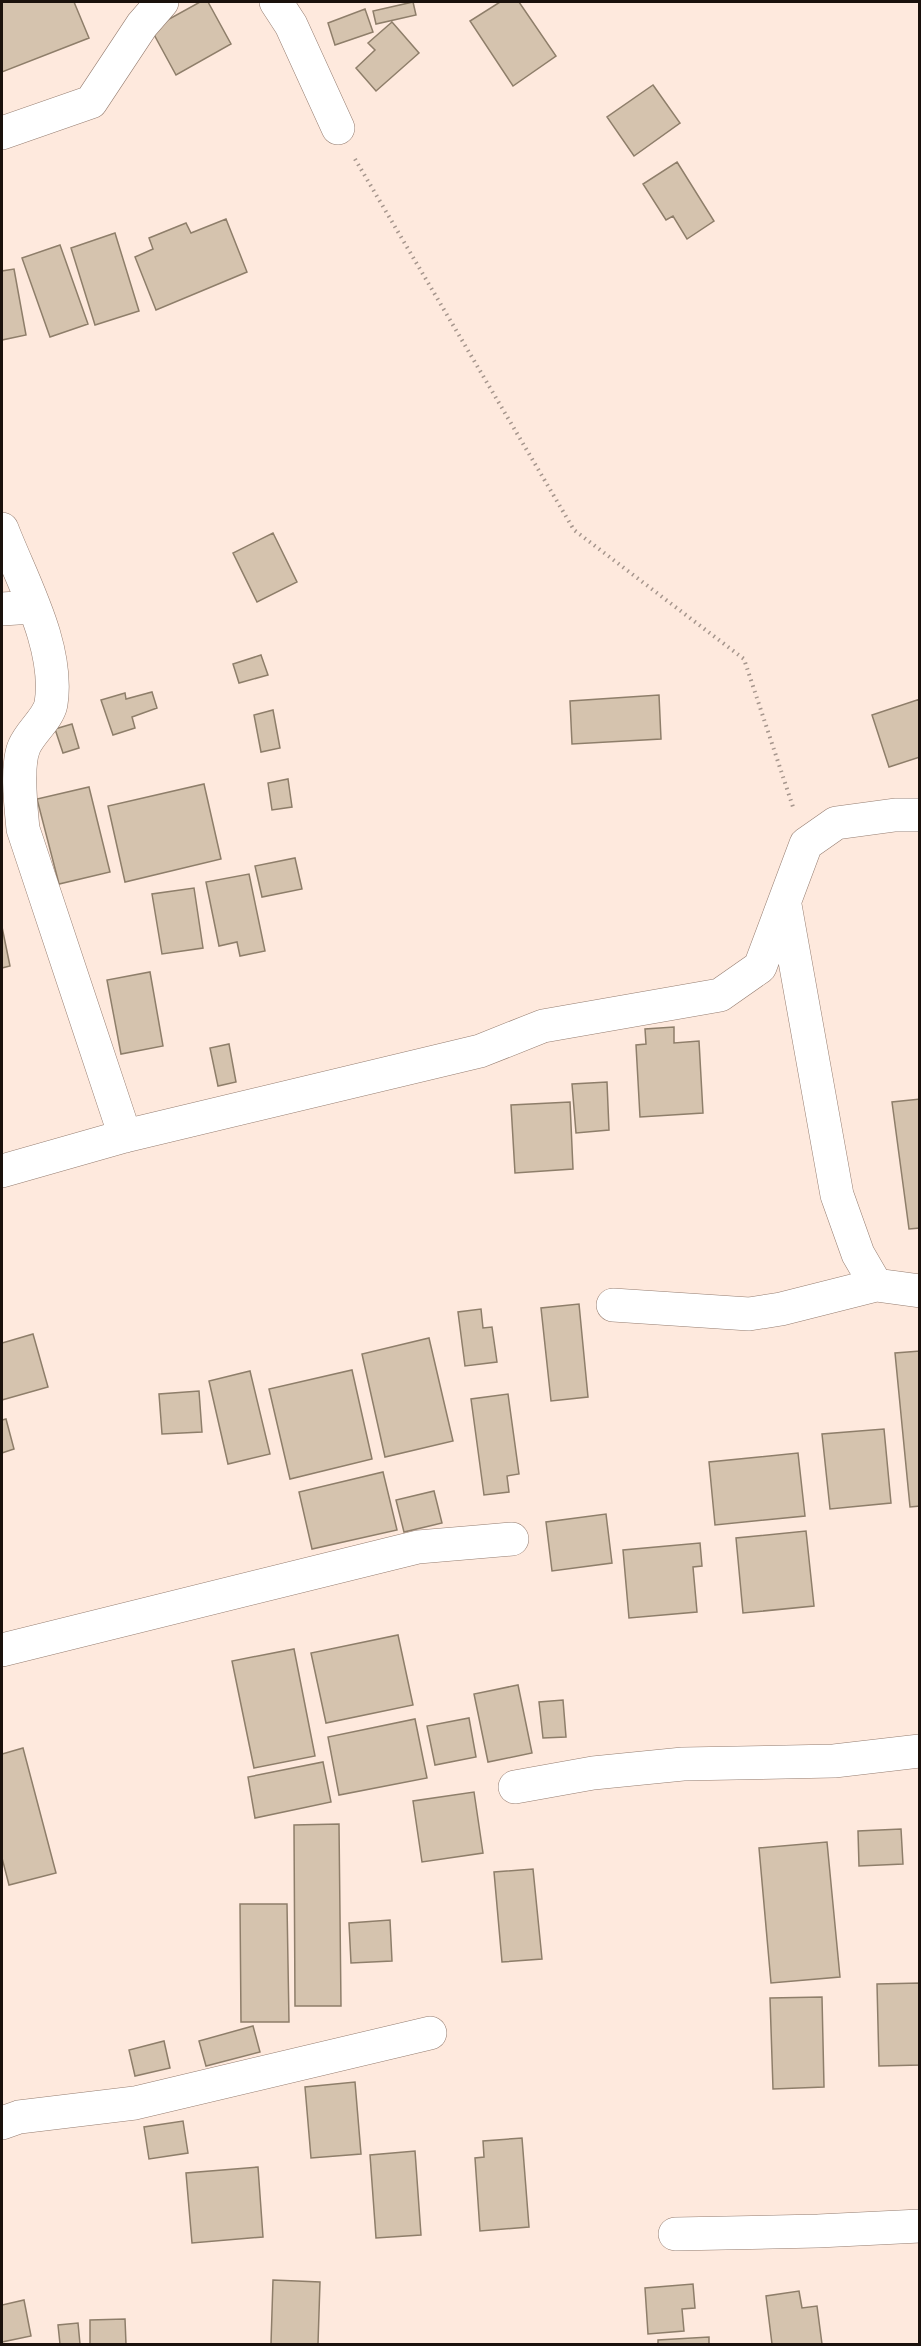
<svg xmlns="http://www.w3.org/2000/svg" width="921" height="2346" font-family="Barlow,sans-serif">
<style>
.building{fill:#d5c3ae;stroke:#8e7e6a;stroke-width:1.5}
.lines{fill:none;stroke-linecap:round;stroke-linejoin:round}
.street-casing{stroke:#957d70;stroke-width:34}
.path{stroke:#a6968d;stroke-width:4;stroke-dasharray:1.5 4.5;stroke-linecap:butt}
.street{stroke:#fff;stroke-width:33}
</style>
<rect width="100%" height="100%" fill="#fee9dd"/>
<path class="building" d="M2,2H74L89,38L2,72Z
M200,2H208L231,44L176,75L151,29Z
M413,2L416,15L376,24L373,11Z
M500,2H519L556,56L513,86L470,21Z
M365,9L373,32L335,45L328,23Z
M392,22L419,53L376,91L356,68L375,50L368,43Z
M653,85L680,123L634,156L607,117Z
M677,162L714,221L687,239L673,216L666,220L643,184Z
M226,219L247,272L156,310L135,257L153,249L149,238L186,223L191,233Z
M115,233L139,311L95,325L71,248Z
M60,245L88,324L50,337L22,258Z
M14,269L26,335L2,340V271Z
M273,533L297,582L257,602L233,553Z
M261,655L268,675L239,683L233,664Z
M152,692L157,708L132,717L135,728L113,735L101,700L125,693L126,699Z
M659,695L661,739L572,744L570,701Z
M920,699V757L889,767L872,715Z
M273,710L280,748L261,752L254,715Z
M72,724L79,748L63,753L55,729Z
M288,779L292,807L272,810L268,783Z
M204,784L221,859L125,882L108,806Z
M89,787L110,872L59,884L37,799Z
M295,858L302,889L262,897L255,866Z
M249,874L265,951L240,956L237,942L219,946L206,882Z
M194,888L203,948L162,954L152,894Z
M2,927L10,966L2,968Z
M150,972L163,1046L121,1054L107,980Z
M674,1027V1043L699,1041L703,1113L640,1117L636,1045L646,1044L645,1029Z
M229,1044L236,1082L218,1086L210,1048Z
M607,1082L609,1130L576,1133L572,1084Z
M920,1099V1228L909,1229L892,1102Z
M570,1102L573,1169L515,1173L511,1105Z
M579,1304L588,1397L551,1401L541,1308Z
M481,1309L483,1328L492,1327L497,1362L465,1366L458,1312Z
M33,1334L48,1387L2,1400V1343Z
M429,1338L453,1441L385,1457L362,1354Z
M920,1351V1506L910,1507L895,1353Z
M352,1370L372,1459L290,1479L269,1389Z
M250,1371L270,1454L228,1464L209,1381Z
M199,1391L202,1432L162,1434L159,1394Z
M508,1394L519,1474L507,1476L509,1492L484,1495L471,1399Z
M6,1419L14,1449L2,1453V1420Z
M884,1429L891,1503L830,1509L822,1434Z
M798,1453L805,1516L715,1525L709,1462Z
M383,1472L397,1530L312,1549L299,1492Z
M434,1491L442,1523L404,1532L396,1500Z
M606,1514L612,1563L552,1571L546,1522Z
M806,1531L814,1606L743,1613L736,1538Z
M700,1543L702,1566L693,1567L697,1612L629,1618L623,1550Z
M398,1635L413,1705L326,1723L311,1653Z
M294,1649L315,1756L254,1768L232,1661Z
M518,1685L532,1753L488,1762L474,1694Z
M563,1700L566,1737L543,1738L539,1702Z
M469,1718L476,1757L435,1765L427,1726Z
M415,1719L427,1778L339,1795L328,1737Z
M23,1748L56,1873L9,1885L2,1858V1754Z
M323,1762L331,1802L255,1818L248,1777Z
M474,1792L483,1853L422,1862L413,1801Z
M339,1824L341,2006H295L294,1825Z
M901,1829L903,1864L859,1866L858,1831Z
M827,1842L840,1977L771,1983L759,1848Z
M533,1869L542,1959L502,1962L494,1872Z
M240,1904H287L289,2022H241Z
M390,1920L392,1961L351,1963L349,1923Z
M920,1983V2065L879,2066L877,1984Z
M822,1997L824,2087L773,2089L770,1998Z
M253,2026L260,2052L206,2066L199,2041Z
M164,2041L170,2068L135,2076L129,2050Z
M355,2082L361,2154L311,2158L305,2087Z
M183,2121L188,2153L149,2159L144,2127Z
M522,2138L529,2227L480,2231L475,2158L484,2157L483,2141Z
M415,2151L421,2235L376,2238L370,2155Z
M258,2167L263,2237L192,2243L186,2173Z
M273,2280L320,2282L318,2344H271Z
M693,2284L695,2308L682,2309L684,2331L648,2334L645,2288Z
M799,2291L802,2308L817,2306L822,2344H772L766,2296Z
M24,2300L31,2336L2,2342V2305Z
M125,2319L126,2344H90V2320Z
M78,2323L80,2344H60L58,2325Z
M709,2337V2344H658V2340Z"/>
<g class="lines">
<defs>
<path id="street" d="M276,2L291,25L338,128
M2,133L91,102L142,25L162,2
M2,529C22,581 60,647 51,704C48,719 30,732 24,747C16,766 21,808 23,829L125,1136
M2,609L33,607
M785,905L837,1195L858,1254L876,1285
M2,1171L125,1136L480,1051L543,1026L720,995L760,967L806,844L836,823L895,815H920
M613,1305L749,1314L781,1309L876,1285L920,1291
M2,1650L418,1547L512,1539
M515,1787L593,1773L683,1764L834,1761L920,1751
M2,2123L19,2117L135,2103L430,2033
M675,2234L818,2231L920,2226"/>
</defs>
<use href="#street" class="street-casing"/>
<path class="path" d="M355,159L574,530L744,659L794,810"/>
<use href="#street" class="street"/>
</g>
<rect width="921" height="2346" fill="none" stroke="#1a110c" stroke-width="6"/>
</svg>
